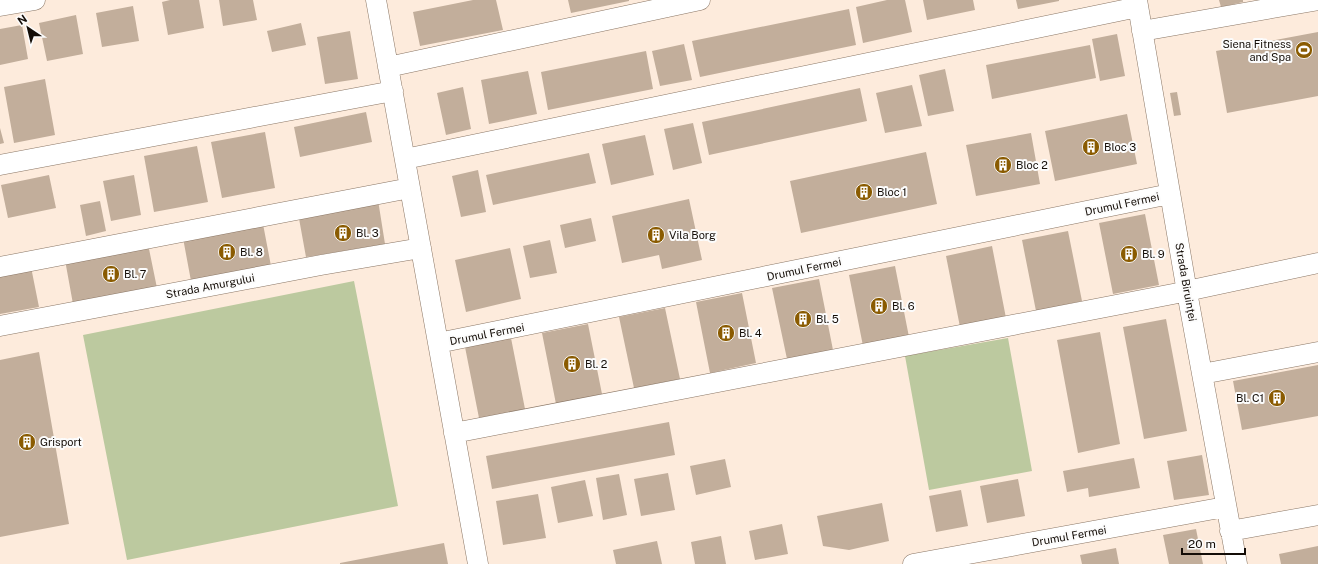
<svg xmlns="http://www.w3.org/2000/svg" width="1318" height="564" font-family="'Public Sans',sans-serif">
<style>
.green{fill:#bcc99f}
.building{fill:#c2ae9b}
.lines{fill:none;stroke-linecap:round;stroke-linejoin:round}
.minor-casing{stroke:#8a7665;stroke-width:21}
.minor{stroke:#fff;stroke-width:20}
.labels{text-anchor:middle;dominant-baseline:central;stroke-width:4;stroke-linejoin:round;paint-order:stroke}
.poi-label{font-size:11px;fill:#140d07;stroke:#fcfcfc;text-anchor:start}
.street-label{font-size:11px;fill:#140d07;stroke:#fcfcfc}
</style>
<rect width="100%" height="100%" fill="#fdebdc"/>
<path class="green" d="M354,281L398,506L127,560L83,335Z
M1008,338L1032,471L929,490L905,356Z"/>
<path class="building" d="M170,0H199L204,28L168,35L162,2Z
M219,0H253L257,20L223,26Z
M473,0H496L503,30L420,46L413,12Z
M568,0H629V1L571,13Z
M887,0H905L912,32L863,43L856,7Z
M923,0H973L975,10L927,20Z
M1016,0H1059V1L1018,9Z
M1219,0H1243V2L1221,7Z
M133,6L139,41L102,47L96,13Z
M849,9L856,45L700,77L692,41Z
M76,15L83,54L47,61L39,23Z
M301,23L306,45L272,52L267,31Z
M22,25L28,59L0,65V29Z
M350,31L358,79L325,84L317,37Z
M1318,32V96L1227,113L1216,51Z
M1117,34L1125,76L1100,81L1092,39Z
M684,44L692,80L660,86L652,51Z
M1090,45L1096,78L992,99L986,65Z
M646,51L653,89L548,110L541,72Z
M945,69L954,111L928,116L919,75Z
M528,71L537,114L489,124L481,80Z
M45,79L55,135L14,143L4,87Z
M912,85L922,126L885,133L876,93Z
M463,87L471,129L446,135L437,93Z
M860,88L867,121L709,155L702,122Z
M1177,92L1181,115L1174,116L1170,93Z
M366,112L372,142L300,157L294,127Z
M1127,114L1137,164L1055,181L1045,131Z
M693,123L702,163L673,170L664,129Z
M0,128L4,143L0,144Z
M265,132L275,188L222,198L211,142Z
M1031,133L1040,184L976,196L966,145Z
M645,135L654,175L611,185L602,144Z
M197,146L208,202L154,212L144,156Z
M926,152L937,204L801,233L790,181Z
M589,153L596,183L493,205L486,175Z
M478,170L486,212L461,217L452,176Z
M49,175L56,208L8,218L1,185Z
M134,175L141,215L111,221L103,181Z
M689,199L702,260L662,269L659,255L622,263L612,216Z
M378,200L385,244L306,257L298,213Z
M100,201L106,231L86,236L80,205Z
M1145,214L1159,285L1113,294L1099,223Z
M591,218L596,241L565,248L560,225Z
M263,224L271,266L191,281L183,238Z
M1068,231L1082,301L1036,311L1022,240Z
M550,240L557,273L530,278L523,246Z
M148,244L157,288L73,304L65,260Z
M992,246L1006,318L960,327L946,256Z
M510,248L521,299L466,312L455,260Z
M895,266L909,337L863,346L849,275Z
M31,267L39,307L0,314V273Z
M819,279L833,350L787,359L772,288Z
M742,293L756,363L710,373L696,302Z
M665,308L680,379L634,388L619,317Z
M1166,319L1187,431L1144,439L1123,327Z
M588,324L602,394L556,404L542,333Z
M1100,332L1120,444L1078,453L1057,340Z
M511,338L525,409L479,418L465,347Z
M39,352L69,524L0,537V360Z
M1318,365V416L1242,430L1233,381Z
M669,422L675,455L492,489L486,456Z
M1202,455L1209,495L1174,500L1167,461Z
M1134,458L1140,488L1089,497L1088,488L1067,492L1063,471Z
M725,459L731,487L696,495L690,466Z
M668,473L675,510L641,516L634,479Z
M619,474L627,515L603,520L596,478Z
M1018,479L1025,516L987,523L980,486Z
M585,480L593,516L558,523L551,487Z
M961,490L968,526L936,532L929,496Z
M538,494L546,538L503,545L496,501Z
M882,503L889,541L849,550L823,546L817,516Z
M782,524L788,554L755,560L749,531Z
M1196,529L1203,564H1169L1163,535Z
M721,536L726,564H695L691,542Z
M657,541L662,564H616L613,550Z
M444,543L448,564H340V563Z
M1318,546V564H1281L1279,554Z
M1116,548L1119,564H1082L1080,555Z"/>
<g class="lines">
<defs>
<path id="minor" d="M376,0L478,564
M1137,0L1187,292L1237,564
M0,6L35,0
M1142,31L1318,0
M388,67L700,0
M405,159L1138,7
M0,165L393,91
M0,267L410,188
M0,326L321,265L421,248
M438,343L1170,194
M1202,374L1318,352
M454,433L1173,294L1318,263
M1230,531L1318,515
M913,564L1225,507"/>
</defs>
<use href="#minor" class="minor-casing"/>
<use href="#minor" class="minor"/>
</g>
<defs>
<symbol id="stadium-disc" viewBox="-11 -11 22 22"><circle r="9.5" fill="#8a5b01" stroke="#fcfcfc"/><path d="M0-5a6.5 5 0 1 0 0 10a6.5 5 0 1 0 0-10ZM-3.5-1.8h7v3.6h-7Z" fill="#fff"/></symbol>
<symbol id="building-disc" viewBox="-11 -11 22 22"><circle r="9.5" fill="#8a5b01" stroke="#fcfcfc"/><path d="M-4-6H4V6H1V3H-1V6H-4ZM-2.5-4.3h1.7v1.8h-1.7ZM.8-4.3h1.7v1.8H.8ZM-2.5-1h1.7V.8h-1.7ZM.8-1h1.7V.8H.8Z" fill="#fff"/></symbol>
</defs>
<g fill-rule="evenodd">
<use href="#stadium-disc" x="1294" y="40" width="20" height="20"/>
<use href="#building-disc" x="1081" y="137" width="20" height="20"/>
<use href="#building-disc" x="993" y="155" width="20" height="20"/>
<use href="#building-disc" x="854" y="182" width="20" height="20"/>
<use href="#building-disc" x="333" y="223" width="20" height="20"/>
<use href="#building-disc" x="646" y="225" width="20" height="20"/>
<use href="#building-disc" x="217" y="242" width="20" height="20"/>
<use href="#building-disc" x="1119" y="244" width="20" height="20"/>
<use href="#building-disc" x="101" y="264" width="20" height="20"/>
<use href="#building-disc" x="869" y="296" width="20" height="20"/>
<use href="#building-disc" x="793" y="309" width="20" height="20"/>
<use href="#building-disc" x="716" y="323" width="20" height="20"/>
<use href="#building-disc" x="562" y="354" width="20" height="20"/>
<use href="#building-disc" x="1267" y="388" width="20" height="20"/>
<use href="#building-disc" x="17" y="432" width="20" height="20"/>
</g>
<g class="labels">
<g class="poi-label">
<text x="1291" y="44" text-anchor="end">Siena Fitness<tspan x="1291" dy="13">and Spa</tspan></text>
<text x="1104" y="147">Bloc 3</text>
<text x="1016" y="165">Bloc 2</text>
<text x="877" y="192">Bloc 1</text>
<text x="356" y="233">Bl. 3</text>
<text x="669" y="235">Vila Borg</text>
<text x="240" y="252">Bl. 8</text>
<text x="1142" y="254">Bl. 9</text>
<text x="124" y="274">Bl. 7</text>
<text x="892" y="306">Bl. 6</text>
<text x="816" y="319">Bl. 5</text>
<text x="739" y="333">Bl. 4</text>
<text x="585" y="364">Bl. 2</text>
<text x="1264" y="398" text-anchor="end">Bl. C1</text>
<text x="40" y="442">Grisport</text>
</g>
<g class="street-label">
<text transform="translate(1122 204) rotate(-12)">Drumul Fermei</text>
<text transform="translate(804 269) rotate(-12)">Drumul Fermei</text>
<text transform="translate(1186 282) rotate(80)">Strada Biruinței</text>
<text transform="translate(210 286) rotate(-11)">Strada Amurgului</text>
<text transform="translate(487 334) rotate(-11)">Drumul Fermei</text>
<text transform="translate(1069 536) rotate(-10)">Drumul Fermei</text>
</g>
</g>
<g transform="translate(28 28) rotate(325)" stroke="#fcfcfc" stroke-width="3" paint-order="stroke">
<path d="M0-3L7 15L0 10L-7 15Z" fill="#140d07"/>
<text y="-6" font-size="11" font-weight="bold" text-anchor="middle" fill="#140d07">N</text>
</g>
<path d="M1182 548v6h63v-6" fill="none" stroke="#140d07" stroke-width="2"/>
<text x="1188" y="548" font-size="12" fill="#140d07" stroke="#fcfcfc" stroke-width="3" paint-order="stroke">20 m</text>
</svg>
